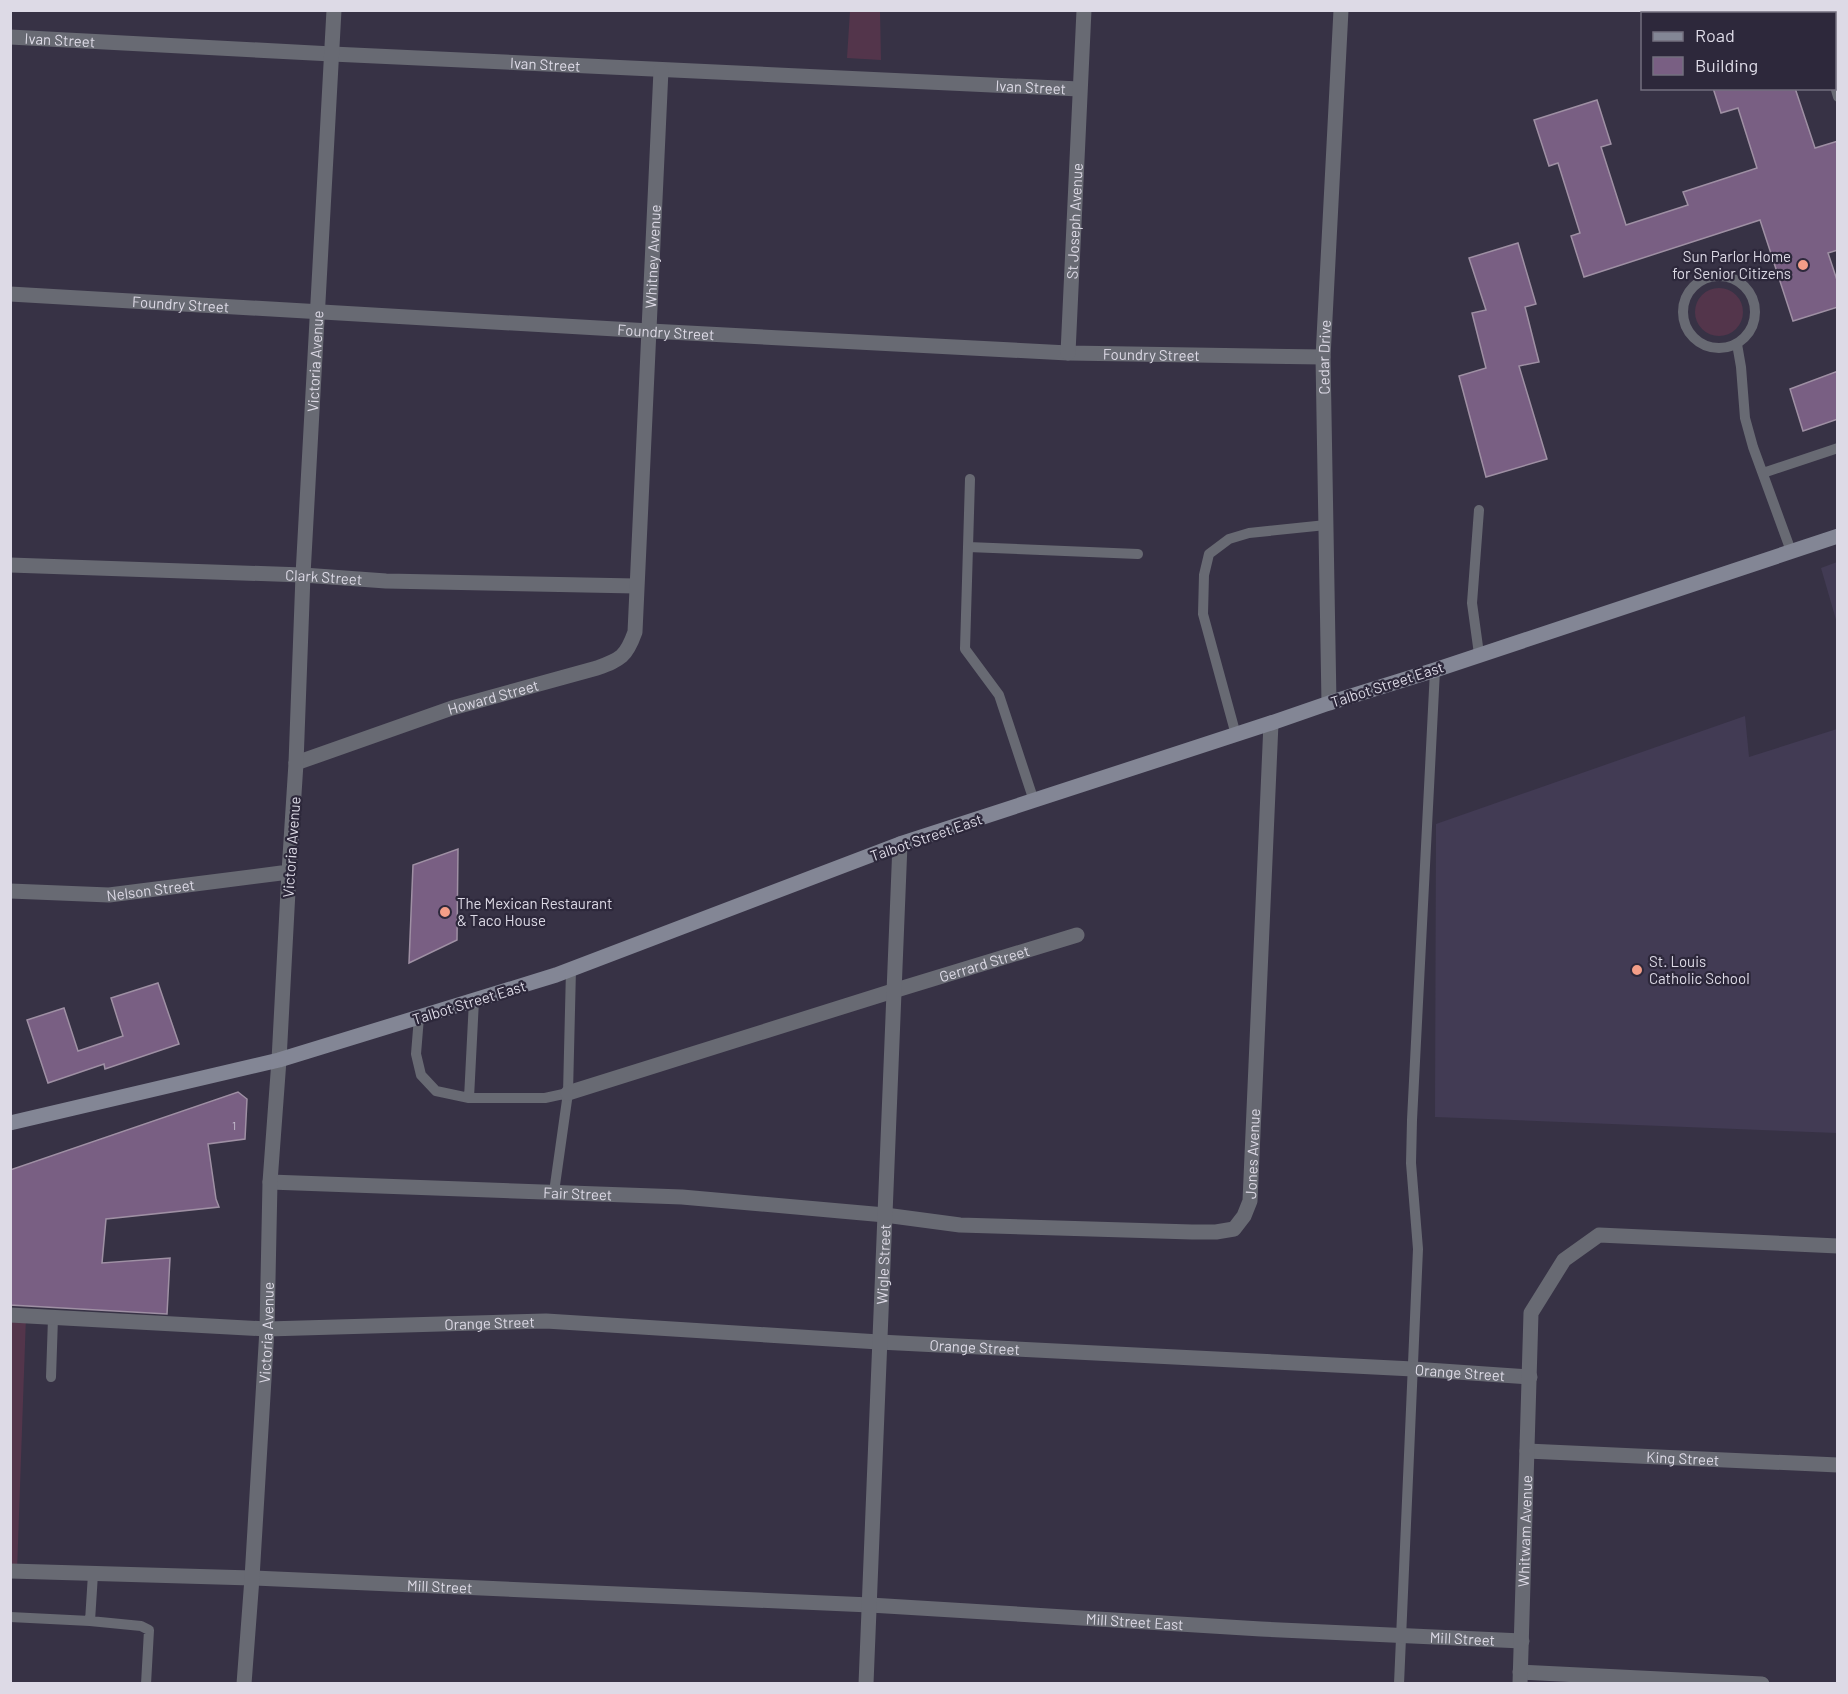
<svg xmlns="http://www.w3.org/2000/svg" width="1848" height="1694" font-family="Barlow,sans-serif">
<style>
.built{fill:#423b54}
.green{fill:#53354b}
.building{fill:#795f83;stroke:#9f90a4;stroke-width:1.5}
.lines{fill:none;stroke-linecap:round;stroke-linejoin:round}
.path{stroke:#6a6676;stroke-width:3;stroke-dasharray:3 3;stroke-linecap:butt}
.service{stroke:#686a73;stroke-width:10}
.minor{stroke:#686a73;stroke-width:15}
.tertiary{stroke:#686a73;stroke-width:15}
.secondary{stroke:#838695;stroke-width:15}
.poi-dot{fill:#f49e88;stroke:#2d283b;stroke-width:2}
.labels{text-anchor:middle;dominant-baseline:central;stroke-width:4.5;stroke-linejoin:round;paint-order:stroke}
.number-label{font-size:12px;fill:#c4bbcd}
.street-label{font-size:15px;fill:#dddae6;stroke:#2d283b}
.poi-label{font-size:15px;fill:#dddae6;stroke:#2d283b;text-anchor:start}
</style>
<rect width="100%" height="100%" fill="#373245"/>
<path class="built" d="M1837,562H1838L1837,623L1821,568Z
M1745,716L1749,757L1837,729V1133L1435,1117L1436,824Z"/>
<path class="green" d="M850,11H880L881,60L847,58Z
M1695 312a24 24 0 1 1 48 0a24 24 0 1 1-48 0Z
M10,1315L26,1316L17,1572L10,1571Z"/>
<path class="building" d="M1713,88H1795L1815,148L1838,141V250L1828,253L1838,283V307L1793,321L1760,220L1584,277L1571,236L1580,233L1558,163L1549,166L1534,120L1597,100L1611,144L1601,147L1626,225L1688,205L1683,192L1757,168L1738,108L1721,113Z
M1518,243L1536,304L1525,307L1539,362L1519,366L1547,459L1486,477L1459,376L1486,368L1472,313L1486,310L1469,258Z
M1838,371V419L1803,431L1790,389Z
M458,849L457,940L409,963L413,865Z
M158,983L179,1044L105,1069L104,1064L48,1083L27,1020L64,1008L78,1051L123,1036L111,998Z
M238,1092L247,1099L245,1139L208,1144L216,1199L219,1207L106,1219L102,1263L170,1258L167,1314L10,1305V1170Z"/>
<g class="lines">
<path class="path" d="M10,1531V1545"/>
<path class="service" d="M1834,57L1838,48
M1834,83L1838,97
M1683 312a36 36 0 1 1 72 0a36 36 0 1 1-72 0Z
M1737,344L1741,367L1745,418L1753,447L1791,551
M1763,473L1838,448
M970,479L965,649L999,695L1034,801
M1479,510L1472,603L1479,654
M968,547L1138,554
M1236,735L1203,614L1204,575L1209,554L1229,539L1249,533L1326,525
M419,1017L416,1054L421,1075L436,1091L469,1098H545L568,1093
M469,1098L474,1000
M554,1192L568,1093L571,969
M51,1377L53,1318
M10,1617L90,1621L141,1626L149,1630L146,1684
M90,1621L93,1574
M1399,1684L1418,1249L1411,1163L1412,1120L1435,670"/>
<g class="minor">
<path id="s1" d="M10,37L332,54L1079,89"/>
<path id="s2" d="M10,294L650,331L1068,353L1323,357"/>
<path id="s3" d="M1068,353L1084,10"/>
<path id="s4" d="M10,565L303,575L386,581L636,586"/>
<path id="s5" d="M1329,703L1323,357L1341,10"/>
<path id="s6" d="M296,763L452,708L597,668C621,659 626,657 635,632L661,70"/>
<path id="s7" d="M10,891L109,895L289,872L296,763L303,575L334,10"/>
<path id="s8" d="M568,1093L893,991L1077,935"/>
<path id="s9" d="M270,1182L682,1197L885,1215L960,1225L1192,1232H1216L1234,1229L1244,1216L1250,1201L1271,723"/>
<path id="s10" d="M10,1315L267,1329L546,1321L879,1342L1413,1369L1530,1377"/>
<path id="s11" d="M1527,1451L1838,1465"/>
<path id="s12" d="M10,1571L252,1578L870,1605L1261,1629L1522,1641"/>
<path d="M1520,1672L1762,1684"/>
<path id="s13" d="M866,1684L900,844"/>
<path id="s14" d="M1520,1684L1531,1313L1564,1260L1599,1235L1838,1246"/>
</g>
<path class="tertiary" id="s15" d="M244,1684L252,1578L267,1329L270,1182L279,1060L289,872"/>
<path class="secondary" d="M10,1123L279,1060L556,975L900,844L1271,723L1329,703L1435,670L1838,536"/>
</g>
<g class="poi-dot">
<circle cx="1803" cy="265" r="6"/>
<circle cx="445" cy="912" r="6"/>
<circle cx="1637" cy="970" r="6"/>
</g>
<g class="labels">
<g class="number-label">
<text x="234" y="1125">1</text>
</g>
<g class="street-label">
<text stroke="none"><textPath href="#s1" startOffset="50">Ivan Street</textPath></text>
<text stroke="none"><textPath href="#s1" startOffset="536">Ivan Street</textPath></text>
<text stroke="none"><textPath href="#s1" startOffset="1022">Ivan Street</textPath></text>
<text stroke="none"><textPath href="#s3" startOffset="132">St Joseph Avenue</textPath></text>
<text stroke="none"><textPath href="#s6" startOffset="747">Whitney Avenue</textPath></text>
<text stroke="none"><textPath href="#s2" startOffset="171">Foundry Street</textPath></text>
<text stroke="none"><textPath href="#s2" startOffset="657">Foundry Street</textPath></text>
<text stroke="none"><textPath href="#s2" startOffset="1143">Foundry Street</textPath></text>
<text stroke="none"><textPath href="#s5" startOffset="346">Cedar Drive</textPath></text>
<text stroke="none"><textPath href="#s7" startOffset="792">Victoria Avenue</textPath></text>
<text stroke="none"><textPath href="#s4" startOffset="314">Clark Street</textPath></text>
<text transform="translate(1387 684) rotate(-18)">Talbot Street East</text>
<text stroke="none"><textPath href="#s6" startOffset="208">Howard Street</textPath></text>
<text transform="translate(926 837) rotate(-19)">Talbot Street East</text>
<text transform="translate(291 847) rotate(-86)">Victoria Avenue</text>
<text stroke="none"><textPath href="#s7" startOffset="141">Nelson Street</textPath></text>
<text stroke="none"><textPath href="#s8" startOffset="436">Gerrard Street</textPath></text>
<text transform="translate(469 1002) rotate(-17)">Talbot Street East</text>
<text stroke="none"><textPath href="#s9" startOffset="1046">Jones Avenue</textPath></text>
<text stroke="none"><textPath href="#s9" startOffset="308">Fair Street</textPath></text>
<text stroke="none"><textPath href="#s13" startOffset="420">Wigle Street</textPath></text>
<text stroke="none"><textPath href="#s10" startOffset="480">Orange Street</textPath></text>
<text stroke="none"><textPath href="#s15" startOffset="352">Victoria Avenue</textPath></text>
<text stroke="none"><textPath href="#s10" startOffset="966">Orange Street</textPath></text>
<text stroke="none"><textPath href="#s10" startOffset="1452">Orange Street</textPath></text>
<text stroke="none"><textPath href="#s11" startOffset="156">King Street</textPath></text>
<text stroke="none"><textPath href="#s14" startOffset="153">Whitwam Avenue</textPath></text>
<text stroke="none"><textPath href="#s12" startOffset="430">Mill Street</textPath></text>
<text stroke="none"><textPath href="#s12" startOffset="1126">Mill Street East</textPath></text>
<text stroke="none"><textPath href="#s12" startOffset="1454">Mill Street</textPath></text>
</g>
<g class="poi-label">
<text x="1791" y="256" text-anchor="end">Sun Parlor Home<tspan x="1791" dy="17">for Senior Citizens</tspan></text>
<text x="457" y="903">The Mexican Restaurant<tspan x="457" dy="17">&amp; Taco House</tspan></text>
<text x="1649" y="961">St. Louis<tspan x="1649" dy="17">Catholic School</tspan></text>
</g>
</g>
<rect width="1848" height="1694" fill="none" stroke="#dddae6" stroke-width="24"/>
<rect x="1641" y="12" width="195" height="78" fill="#2d283b" stroke="#736f7f" stroke-width="1.5"/>
<rect x="1653" y="32" width="30" height="9" fill="#838695" stroke="#736f7f" stroke-width="1.5"/>
<text x="1695" y="42" font-size="18" fill="#dddae6">Road</text>
<rect x="1653" y="57" width="30" height="18" fill="#795f83" stroke="#736f7f" stroke-width="1.5"/>
<text x="1695" y="72" font-size="18" fill="#dddae6">Building</text>
</svg>
